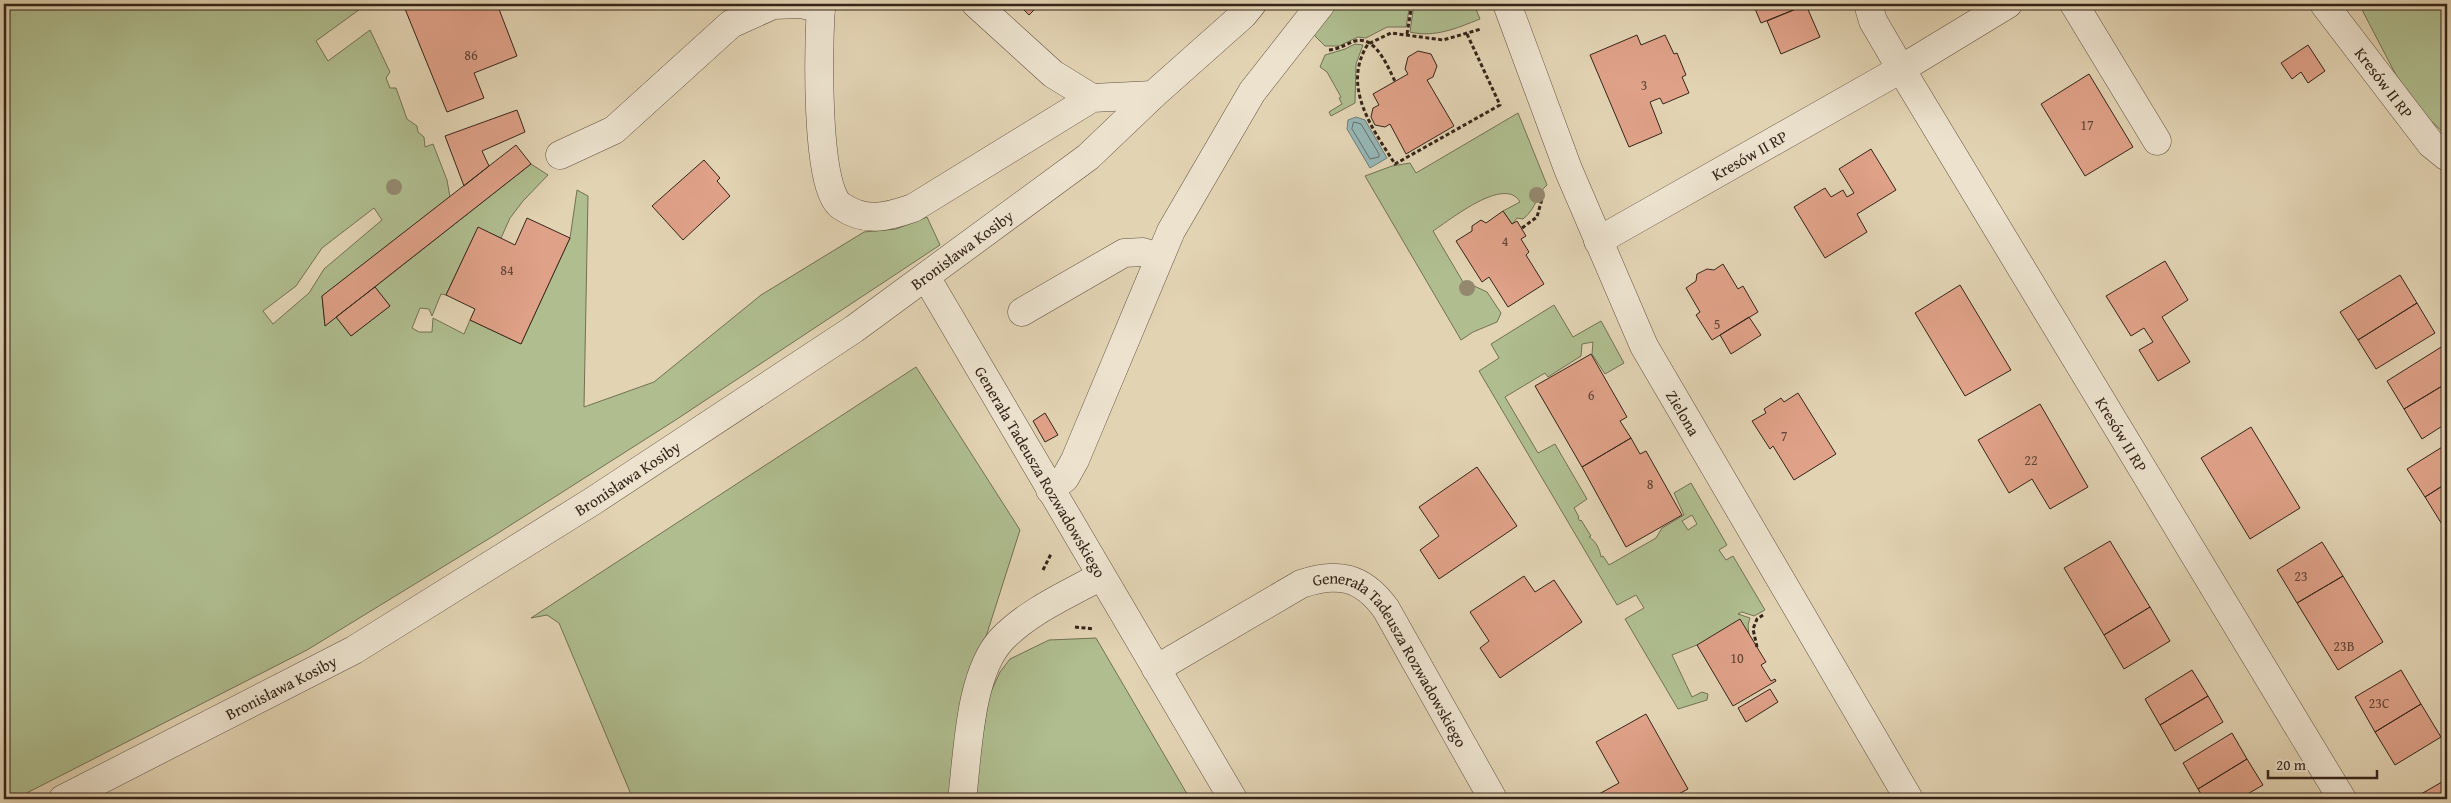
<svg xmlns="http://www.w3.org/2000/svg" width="2451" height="803" font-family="'Gentium Book Plus',serif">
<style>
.green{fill:#afbd8f;stroke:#727154;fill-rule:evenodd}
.water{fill:#96b6b5;stroke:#6f7c77}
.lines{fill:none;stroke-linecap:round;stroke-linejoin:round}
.shore{stroke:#666e67;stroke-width:1}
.building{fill:#dfa188;stroke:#352519}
.minor-casing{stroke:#605040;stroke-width:29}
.path{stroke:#352519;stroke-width:3;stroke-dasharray:4 2.5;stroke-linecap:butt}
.minor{stroke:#ece2ce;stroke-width:28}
.tree{fill:#94886e}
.labels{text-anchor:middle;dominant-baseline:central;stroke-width:4;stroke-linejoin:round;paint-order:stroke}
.number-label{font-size:14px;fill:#604435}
.street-label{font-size:16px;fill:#352519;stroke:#ece2ce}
</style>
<rect width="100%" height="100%" fill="#e2d3b3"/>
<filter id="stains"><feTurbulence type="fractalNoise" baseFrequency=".004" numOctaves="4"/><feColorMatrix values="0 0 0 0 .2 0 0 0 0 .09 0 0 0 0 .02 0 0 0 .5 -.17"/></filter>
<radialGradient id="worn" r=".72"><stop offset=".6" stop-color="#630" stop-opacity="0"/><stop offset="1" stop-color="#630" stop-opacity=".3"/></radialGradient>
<path class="green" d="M4,4H367L316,41L328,61L370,30L390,72L386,78L390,88H396L407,119L417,126L418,132L424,137L425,147L433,144L447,180L450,197L322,296L325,326L336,317L351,336L390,306L375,287L531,164L548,175L523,201L510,218L501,238L478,228L446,295L441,294L432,316L429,309L420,308L412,328L419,332H432L433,318L464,334L470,320L521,344L570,238L577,190L588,196L584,407L654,382L761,295L864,232L896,229L927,217L940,245L674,421L495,535L307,650L15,799L4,798ZM374,208L382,220L324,269L309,293L273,324L263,311L296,286L322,248Z
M1334,4H1410L1406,27H1387L1366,38L1358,37L1339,46H1325L1312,33Z
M1414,4H1474L1480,19C1457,28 1435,38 1410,32Z
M2359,4H2447V136L2409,100Z
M1355,44L1363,45L1356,64L1355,103L1331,116L1329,112L1342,104L1339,98L1341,97L1327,72L1320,67L1325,55L1345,49Z
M1518,113L1547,185C1537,193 1537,208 1523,219L1517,218L1512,224L1503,211L1520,202C1505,175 1450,220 1433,231L1466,287L1472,285L1487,292L1501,313L1497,322L1473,332L1461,340L1365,176L1392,166L1410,163L1416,173Z
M1554,305L1573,337L1601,321L1624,363L1605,374L1592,354L1593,342L1582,344L1581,356L1548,377L1545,373L1505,397L1538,453L1555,444L1587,499L1574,508L1579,517L1578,518L1580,521L1581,520L1591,536L1589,537C1596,541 1600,550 1601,557L1603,556L1609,565L1656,538L1662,528L1684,515L1674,493L1691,483L1727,545L1719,550L1726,560L1733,556L1765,610L1754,616L1742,612L1738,614L1750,618L1748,625L1749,635L1697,645L1672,655L1692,697L1702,692L1708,694L1707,700L1678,709L1625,619L1644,608L1636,595L1617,605L1479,371L1499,358L1491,344ZM1692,515L1697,524L1688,530L1682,521Z
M916,367L1020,530L975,671L950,799H633L559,623L547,615L531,618Z
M1096,638L1190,799H972L989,696L1000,672L1010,659L1049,640Z"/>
<path class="water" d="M1356,117L1365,120L1387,158L1370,168L1347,129L1348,120Z"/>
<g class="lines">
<path class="shore" d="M1354,122L1361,124L1379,154V157L1370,159L1352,129Z"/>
</g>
<path class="building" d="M403,4H497L517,56L474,73L484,98L447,112Z
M1018,4H1040L1029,15Z
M1753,4H1808L1761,23Z
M1806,5L1820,37L1781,54L1767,21Z
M1637,35L1641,45L1665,35L1674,54L1677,53L1686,75L1682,77L1689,93L1663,104L1660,98L1650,102L1662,133L1629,147L1590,55Z
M2308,45L2325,71L2308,83L2301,72L2292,79L2281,63Z
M1418,51L1431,54L1437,66L1433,77L1427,80L1454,126L1406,154L1390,124L1385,127L1375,125L1371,117L1373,108L1379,105L1373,94L1408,74L1405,69L1408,57Z
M2089,74L2133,147L2085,176L2041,104Z
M517,110L525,132L482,151L489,166L464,186L445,136Z
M516,145L531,164L325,326L322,296Z
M1871,149L1896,190L1857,214L1867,232L1825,258L1794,207L1825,188L1831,197L1843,190L1847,197L1854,193L1839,169Z
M704,160L720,178L717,181L730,196L683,240L652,206Z
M1503,211L1512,224L1517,221L1526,236L1521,239L1529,252L1526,255L1544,284L1508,307L1489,277L1482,282L1456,241L1472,231V226L1481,220L1486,223Z
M527,218L570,238L521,344L470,320L475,309L446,295L478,227L515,245Z
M2165,261L2188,300L2162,317L2190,362L2158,381L2139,350L2153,342L2144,328L2131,336L2106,296Z
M1723,264L1738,289L1743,286L1758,312L1712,340L1696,315L1700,312L1686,288L1696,281L1697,274L1707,269L1714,270Z
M2400,275L2417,303L2358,340L2340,312Z
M1960,285L2011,370L1965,396L1915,313Z
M375,287L390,306L351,336L336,317Z
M2417,303L2435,333L2376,369L2358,340Z
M1749,317L1761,335L1731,354L1720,335Z
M2446,344L2447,383L2404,409L2387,381Z
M1591,354L1627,417L1620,421L1631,438L1582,467L1535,386Z
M2447,383V423L2422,439L2404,409Z
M1798,393L1836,454L1794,480L1773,446L1770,449L1752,421L1766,413L1764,409L1781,398L1784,402Z
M2040,404L2088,487L2050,509L2032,479L2009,493L1978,440Z
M1045,413L1058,435L1045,442L1033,421Z
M2251,427L2300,508L2250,539L2201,458Z
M1631,438L1640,454L1646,451L1682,515L1626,547L1582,467Z
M2447,444V483L2425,497L2407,469Z
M1477,467L1517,526L1439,579L1420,550L1439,536L1419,507Z
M2447,483V523L2443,526L2425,497Z
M2110,541L2150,607L2104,635L2064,568Z
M2322,542L2343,576L2297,603L2277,570Z
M1524,576L1535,592L1554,580L1582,622L1500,678L1480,648L1489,641L1470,612Z
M2343,576L2383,642L2338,670L2297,603Z
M2150,607L2170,641L2124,669L2104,635Z
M1740,619L1766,662L1761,665L1771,681L1775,679L1776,681L1733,706L1697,645Z
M2192,670L2208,696L2160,725L2145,699Z
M2401,670L2421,704L2375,732L2355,697Z
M1770,689L1778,702L1746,722L1738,708Z
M2208,696L2223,722L2175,751L2160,725Z
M2421,704L2441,737L2395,765L2375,732Z
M1646,714L1688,789L1669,799H1602L1599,794L1619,783L1596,742Z
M2232,733L2247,759L2198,789L2183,763Z
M2247,759L2263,785L2239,799H2204L2198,789Z
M2447,779V799H2417L2416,797Z"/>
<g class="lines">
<defs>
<g id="minor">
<path d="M821,4C819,38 814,188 841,206C866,223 887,217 913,208L1092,98L1153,95"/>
<path d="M976,4L1053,74L1092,98"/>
<path id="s1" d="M1507,4L1568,169L1644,346L1909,799"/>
<path id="s2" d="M1868,4L1873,21L1901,69L2342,799"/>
<path d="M2074,4L2157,141"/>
<path id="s3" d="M2324,4L2431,144L2447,157"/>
<path d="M560,155L614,130L731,24L773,5L801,4L821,9"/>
<path id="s4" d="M1598,241L1901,69L2008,4"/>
<path id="s5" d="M926,277L1233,799"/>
<path d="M1022,312L1124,253L1143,252L1159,257"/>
<path d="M1050,490L1065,478L1075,460L1171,231L1252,92L1321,4"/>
<path id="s6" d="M1156,669L1301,584C1338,571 1363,577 1386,609L1493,799"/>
<path id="s7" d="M63,799L354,650L593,501L854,329L1088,157L1153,95L1243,15L1252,4"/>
<path d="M962,799C968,753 969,674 1002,639C1029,611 1067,595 1101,576"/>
</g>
</defs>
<use href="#minor" class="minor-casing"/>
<path class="path" d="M1407,34L1412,4
M1467,34L1500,105L1395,164C1372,128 1341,86 1368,44L1391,33L1443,40L1481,29
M1329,50C1339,49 1346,44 1355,41C1376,35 1388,68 1395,81
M1522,228L1537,217L1543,195
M1043,570L1051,554
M1075,627L1094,629
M1757,647L1753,629L1757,619L1763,615"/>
<use href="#minor" class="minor"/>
</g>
<g class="tree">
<circle cx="394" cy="187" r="8"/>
<circle cx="1537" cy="195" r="8"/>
<circle cx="1467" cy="288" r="8"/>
</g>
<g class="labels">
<g class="number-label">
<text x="471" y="55">86</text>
<text x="1644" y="85">3</text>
<text x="2087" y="125">17</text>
<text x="1505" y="241">4</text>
<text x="507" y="270">84</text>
<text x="1717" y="324">5</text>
<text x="1591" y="395">6</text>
<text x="1784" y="436">7</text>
<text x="2031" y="460">22</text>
<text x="1650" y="484">8</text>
<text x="2301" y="576">23</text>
<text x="2344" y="646">23B</text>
<text x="1737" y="658">10</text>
<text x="2379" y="703">23C</text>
</g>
<g class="street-label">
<text stroke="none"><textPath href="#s3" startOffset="99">Kresów II RP</textPath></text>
<text stroke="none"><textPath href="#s4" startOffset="174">Kresów II RP</textPath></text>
<text stroke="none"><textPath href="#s7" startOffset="1055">Bronisława Kosiby</textPath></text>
<text stroke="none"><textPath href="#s1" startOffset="446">Zielona</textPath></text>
<text stroke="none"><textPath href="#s2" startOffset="500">Kresów II RP</textPath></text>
<text stroke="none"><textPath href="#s5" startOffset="226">Generała Tadeusza Rozwadowskiego</textPath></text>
<text stroke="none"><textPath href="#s7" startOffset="650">Bronisława Kosiby</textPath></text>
<text stroke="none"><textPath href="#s6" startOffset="301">Generała Tadeusza Rozwadowskiego</textPath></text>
<text stroke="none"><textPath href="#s7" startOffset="245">Bronisława Kosiby</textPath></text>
</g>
</g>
<rect width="2451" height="803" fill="none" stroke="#e2d3b3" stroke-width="20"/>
<rect x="5" y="5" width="2441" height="793" fill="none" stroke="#352519" stroke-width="2.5"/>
<rect x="10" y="10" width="2431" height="783" fill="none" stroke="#352519"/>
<path d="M2268 770v8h109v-8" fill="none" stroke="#352519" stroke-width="2.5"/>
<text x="2276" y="770" font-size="15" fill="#352519" stroke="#ece2ce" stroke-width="4" paint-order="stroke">20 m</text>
<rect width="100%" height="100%" filter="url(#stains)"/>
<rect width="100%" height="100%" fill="url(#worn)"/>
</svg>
